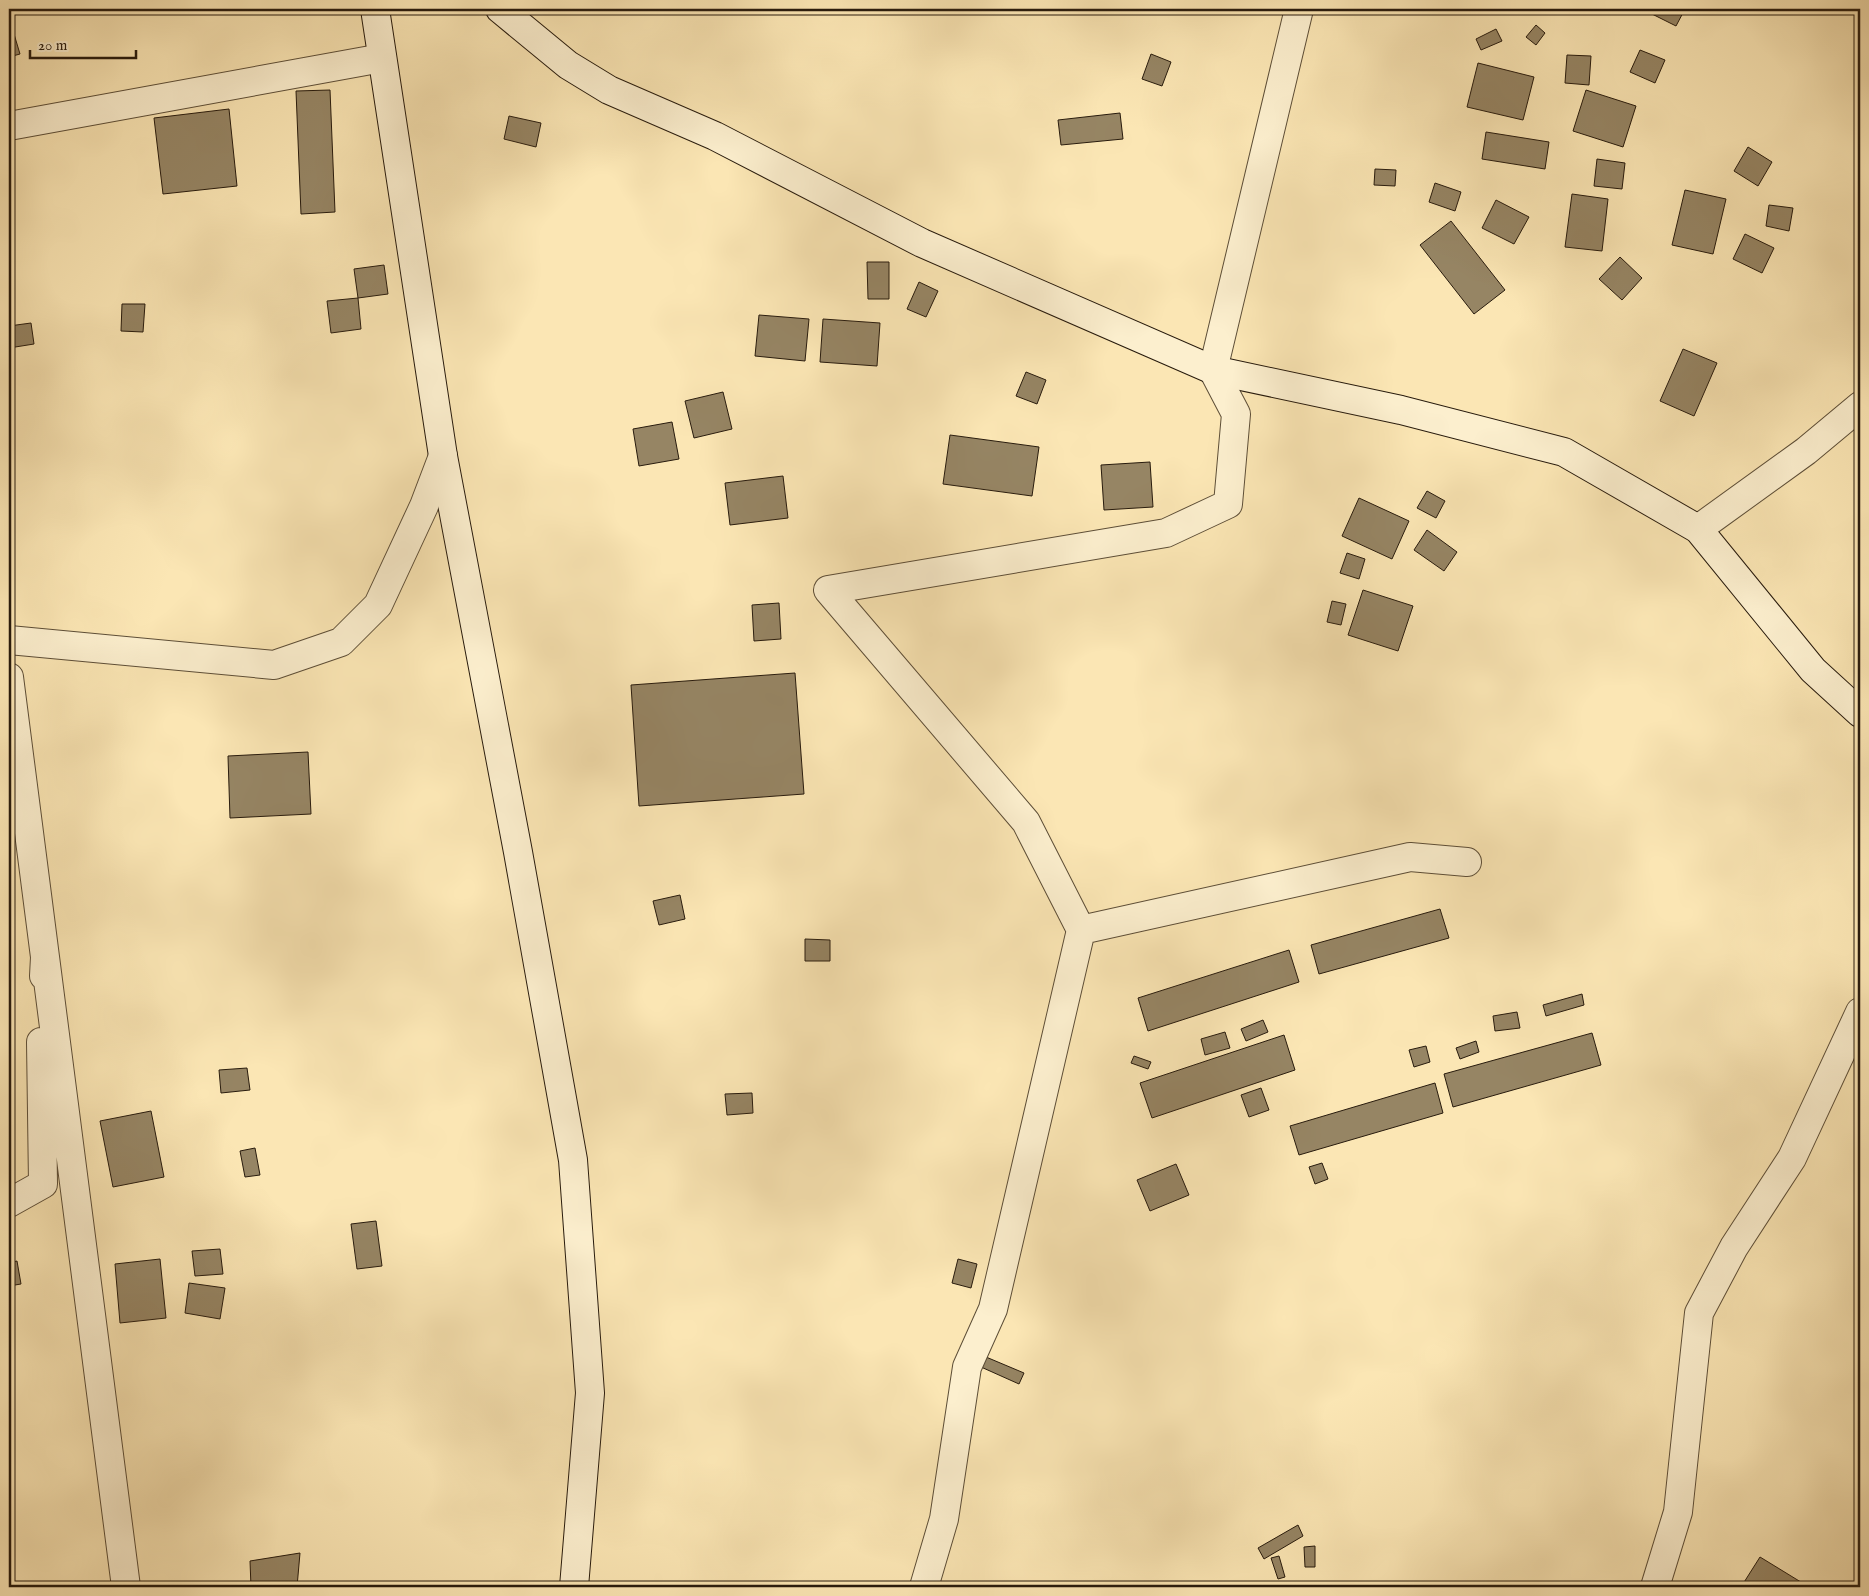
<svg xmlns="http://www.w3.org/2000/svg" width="1869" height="1596" font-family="'IM FELL English',serif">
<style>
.building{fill:#968564;stroke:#281b0d}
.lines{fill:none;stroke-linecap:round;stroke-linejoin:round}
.street-casing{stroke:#5d4e37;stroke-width:30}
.secondary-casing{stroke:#281b0d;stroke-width:30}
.street{stroke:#fcefce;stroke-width:28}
.secondary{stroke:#fcefce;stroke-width:28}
</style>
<rect width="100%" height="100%" fill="#fbe6b4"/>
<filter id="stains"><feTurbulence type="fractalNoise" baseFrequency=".004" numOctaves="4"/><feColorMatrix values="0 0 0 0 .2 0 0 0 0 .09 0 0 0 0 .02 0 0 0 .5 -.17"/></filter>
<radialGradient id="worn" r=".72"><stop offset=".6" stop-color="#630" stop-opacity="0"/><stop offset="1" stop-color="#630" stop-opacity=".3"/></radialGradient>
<path class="building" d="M1642,9H1685L1676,26Z
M11,24L20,54L9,57V25Z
M1536,25L1545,33L1536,45L1526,37Z
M1496,29L1502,41L1481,50L1476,39Z
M1640,50L1665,60L1655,83L1630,72Z
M1151,54L1171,62L1162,86L1142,79Z
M1567,55L1591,56L1589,85L1565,83Z
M1478,63L1534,77L1523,120L1467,107Z
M330,90L335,212L301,214L296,91Z
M1586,90L1636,106L1623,147L1573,131Z
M229,109L237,186L163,194L154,118Z
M1120,113L1123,139L1061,145L1058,120Z
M509,116L541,123L536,147L504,139Z
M1486,132L1549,142L1545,169L1482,159Z
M1748,147L1772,162L1758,186L1734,171Z
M1597,159L1625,163L1622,189L1594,186Z
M1375,169L1396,170L1395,186L1374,185Z
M1435,183L1461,192L1455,211L1429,202Z
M1685,190L1726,199L1713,254L1672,245Z
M1572,194L1608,199L1602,251L1565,247Z
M1496,200L1529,217L1514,244L1482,228Z
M1769,205L1793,208L1789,231L1766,226Z
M1451,221L1505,290L1474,314L1420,245Z
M1745,234L1774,248L1762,273L1733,259Z
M1620,257L1642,278L1622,300L1599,279Z
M867,262H889V299H868Z
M384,265L388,294L358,298L354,269Z
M919,282L938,291L926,317L907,309Z
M358,298L361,329L331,333L327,301Z
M122,304H145L143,332L121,331Z
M759,315L809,319L805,361L755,356Z
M823,319L880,323L877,366L820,362Z
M31,323L34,344L9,348V326Z
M1683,349L1717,363L1694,416L1660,401Z
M1026,372L1046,380L1037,404L1016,396Z
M723,392L732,429L694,438L685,401Z
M672,422L679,459L639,466L633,429Z
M950,435L1039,447L1032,496L943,484Z
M1150,462L1153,507L1104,510L1101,465Z
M783,476L788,518L730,525L725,483Z
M1427,491L1445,501L1436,518L1417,508Z
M1359,498L1409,521L1392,559L1342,536Z
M1427,530L1457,552L1444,571L1414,550Z
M1347,553L1365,559L1359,579L1340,573Z
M1363,590L1413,606L1398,651L1348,635Z
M1332,601L1346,604L1341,625L1327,622Z
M779,603L781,639L754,641L752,605Z
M795,673L804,794L639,806L631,685Z
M308,752L311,814L230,818L228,756Z
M680,895L685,919L659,925L653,901Z
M1440,909L1449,938L1319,974L1311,945Z
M805,939L830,940V961H805Z
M1289,950L1299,982L1148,1031L1138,998Z
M1582,994L1584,1005L1546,1016L1543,1005Z
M1517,1012L1520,1028L1495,1031L1493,1016Z
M1263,1020L1268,1032L1246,1041L1241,1029Z
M1225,1032L1230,1048L1205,1055L1201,1039Z
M1592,1033L1601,1065L1453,1107L1444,1074Z
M1284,1035L1295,1070L1152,1118L1140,1083Z
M1476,1041L1479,1052L1460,1059L1456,1048Z
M1426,1046L1430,1062L1414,1067L1409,1050Z
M1134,1056L1151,1062L1148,1069L1131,1063Z
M247,1068L250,1090L221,1093L219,1070Z
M1435,1083L1443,1113L1299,1155L1290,1126Z
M1261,1088L1269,1110L1249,1117L1241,1095Z
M752,1093L753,1113L727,1115L725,1094Z
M151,1111L164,1177L113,1187L100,1121Z
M9,1141L15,1194L9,1195Z
M255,1148L260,1175L245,1177L240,1151Z
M1322,1163L1328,1179L1315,1184L1309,1167Z
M1176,1164L1189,1195L1150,1211L1137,1180Z
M376,1221L382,1266L357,1269L351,1224Z
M220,1249L223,1274L195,1276L192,1251Z
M160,1259L166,1318L120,1323L115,1264Z
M958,1259L977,1264L971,1288L952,1283Z
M17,1261L21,1284L9,1286V1263Z
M189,1283L225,1288L220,1319L185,1313Z
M9,1319L14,1332L9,1334Z
M986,1357L1024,1373L1019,1384L981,1367Z
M1298,1525L1303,1536L1264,1559L1258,1548Z
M1315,1546V1567H1305L1304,1547Z
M300,1553L297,1587H251L250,1561Z
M1279,1556L1285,1577L1278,1579L1271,1558Z
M1760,1557L1809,1587H1741Z
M1313,1582L1329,1587H1312Z"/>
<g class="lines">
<defs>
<path id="street" d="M1299,9L1213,370L1236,414L1228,504L1166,533L828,590L1026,822L1081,930L1410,857L1467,862
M9,126L382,58
M1698,529L1806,451L1860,406
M9,640L274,665L341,642L378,605L424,506L443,456
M9,677L45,957L44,976
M45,957L126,1587
M9,1203L43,1184L41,1042
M924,1587L944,1519L967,1367L993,1309L1081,930
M1655,1587L1678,1512L1699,1313L1734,1247L1792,1158L1860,1012"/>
<path id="secondary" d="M375,9L443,456L518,852L573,1160L590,1393L574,1587
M500,9L568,65L609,90L715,136L922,243L1213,370L1401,410L1564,452L1698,529L1813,670L1860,713"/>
</defs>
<use href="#street" class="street-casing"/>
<use href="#secondary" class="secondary-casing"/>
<use href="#street" class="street"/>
<use href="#secondary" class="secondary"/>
</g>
<rect width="1869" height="1596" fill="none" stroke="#fbe6b4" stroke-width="30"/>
<rect x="10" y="10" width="1849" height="1576" fill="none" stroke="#281b0d" stroke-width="2.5"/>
<rect x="15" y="15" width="1839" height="1566" fill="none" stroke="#281b0d"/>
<path d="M30 50v8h106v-8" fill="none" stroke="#281b0d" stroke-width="2.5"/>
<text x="38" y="50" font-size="15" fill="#281b0d" stroke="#fcefce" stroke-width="4" paint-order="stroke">20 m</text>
<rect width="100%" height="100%" filter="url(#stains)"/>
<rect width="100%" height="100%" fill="url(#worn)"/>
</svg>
